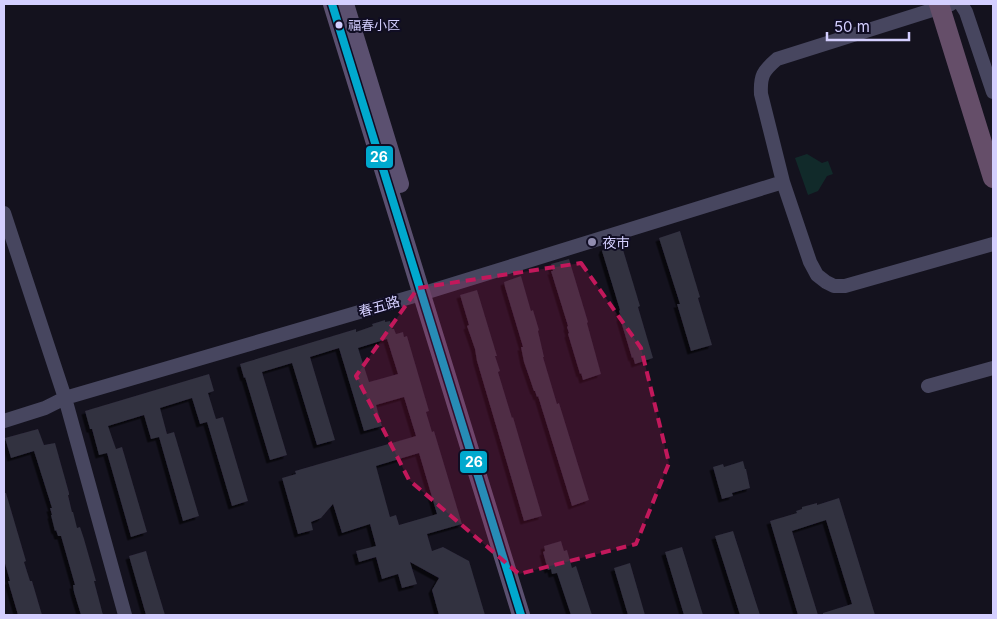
<svg xmlns="http://www.w3.org/2000/svg" width="997" height="619" font-family="Inter,'Noto Sans KR',sans-serif">
<style>
.green{fill:#112a2a}
.building{fill:#323040;fill-rule:evenodd;filter:url(#shadow)}
.lines{fill:none;stroke-linecap:round;stroke-linejoin:round}
.minor{stroke:#47465f;stroke-width:14}
.major{stroke:#5b5070;stroke-width:18}
.highway{stroke:#654e69;stroke-width:20}
.bus-1-casing{stroke:#100d23;stroke-width:11}
.bus-1{stroke:#00a9ce;stroke-width:8}
.marked{fill:#c2185b;fill-opacity:0.2;stroke:#c2185b;stroke-width:4;stroke-dasharray:10 6;stroke-linejoin:round}
.bus-dot{fill:#d4cfff;stroke:#100d23;stroke-width:2}
.poi-dot{fill:#918db0;stroke:#100d23;stroke-width:2}
.labels{text-anchor:middle;dominant-baseline:central;stroke-width:4;stroke-linejoin:round;paint-order:stroke}
.bus-label{font-size:13px;fill:#d4cfff;stroke:#100d23;text-anchor:start}
.poi-label{font-size:14px;fill:#d4cfff;stroke:#100d23;text-anchor:start}
.street-label{font-size:14px;fill:#d4cfff;stroke:#100d23}
.line-badge{stroke:#100d23;stroke-width:2}
.badge-label{font-size:14px;text-anchor:middle;font-weight:bold;fill:#fff}
</style>
<defs>
<filter id="shadow"><feDropShadow dx="-3.5" dy="3.5" stdDeviation="0" flood-color="#0009"/></filter>
</defs>
<rect width="100%" height="100%" fill="#14121e"/>
<path class="green" d="M807,154L822,163L828,161L833,174L827,176L818,191L808,195L795,158Z"/>
<path class="building" d="M680,231L700,297L698,298L712,345L691,351L677,304H680L659,238Z
M621,243L640,306L638,307L653,358L635,364L633,357L632,358L620,318L621,317L619,311L620,310L602,251L603,250V248Z
M569,259L588,322L587,323L601,374L583,380L581,373L580,374L568,334L569,333L567,327L568,326L551,271H553L551,264Z
M521,276L531,311L533,310L539,330L538,331L544,357H543L557,404L559,403L589,500L572,506L538,396L537,397L535,391H534L524,362L521,347H523L505,287L504,282Z
M477,290L497,356H495L500,371L498,372L512,418L513,417L542,516L524,521L477,361L475,349L467,326L469,325L460,295Z
M385,320V322L390,321L392,329H394L396,334L403,332L404,337L407,336L429,411L426,412L432,432L434,431L462,524L427,534L432,551L443,547L469,561L485,615H439L432,590L439,578L410,562L417,584L402,588L398,574L382,579L376,557L359,562L356,551L376,546L370,524L342,533L333,504L321,518L311,522L313,530L298,534L282,478L296,474L295,471L416,436L404,397L376,405L382,426L364,431L339,348L310,357L335,440L317,445L292,363L262,372L287,455L270,460L245,377L244,378L240,364L356,329V332L373,326L372,324ZM387,339L398,374L369,382L358,348ZM419,453L437,514L399,525L396,515L390,517L376,466Z
M209,374L214,391L208,393L216,419L223,417L248,501L232,506L207,422L200,424L192,398L160,408L167,434L174,432L199,516L183,521L159,437L151,439L144,415L108,426L116,449L122,447L147,532L131,537L107,453L99,455L92,429H90L85,411Z
M38,429L44,445L55,443L69,493V495H68L72,512H73L77,528L80,527L84,539L96,581H94L103,615H81L74,592L73,585H75L61,536H58L56,530L55,531L51,515H52L50,508H52L34,451L11,458L5,438Z
M743,461L745,469H746L750,488L732,493L733,496L722,499L713,467L723,464L724,467Z
M4,493H6L26,561L24,562L30,581H32L42,615H18L8,581H10L4,560Z
M839,498L875,615H823V613L852,604L826,520L792,531L818,615H798L770,521L797,513L796,511L802,509V507L817,503V505Z
M733,531L760,615H740L715,536Z
M561,541L564,551L567,550L572,568L576,566L592,615H571L557,573L552,574L551,569L548,570L543,552L545,551L544,546Z
M682,547L703,615H684L665,552Z
M146,551L149,562L165,615H146L129,556Z
M630,563L645,615H628L614,568Z"/>
<g class="lines">
<path class="minor" d="M951,4L777,59C763,71 760,76 761,94L783,182L810,262L817,275L826,282L834,286H845L993,244
M961,4L966,12L993,92
M4,213L65,398L125,615
M928,386L993,368
M4,421L45,408L65,398L421,294L783,182"/>
<path class="major" d="M332,4L521,615
M345,4L400,184"/>
<path class="highway" d="M939,4L993,178"/>
<defs>
<path id="bus-1" d="M332,4L521,615"/>
</defs>
<use href="#bus-1" class="bus-1-casing"/>
<use href="#bus-1" class="bus-1"/>
</g>
<path class="marked" d="M581,263L641,348L669,463L636,544L519,574L409,480L356,376L418,288Z"/>
<circle class="bus-dot" cx="339" cy="25" r="4.5"/>
<circle class="poi-dot" cx="592" cy="242" r="5"/>
<g class="labels">
<g class="bus-label">
<text x="348" y="25">福春小区</text>
</g>
<g class="poi-label">
<text x="602" y="242">夜市</text>
</g>
<g class="street-label">
<text transform="translate(379 306) rotate(-16)">春五路</text>
</g>
</g>
<g class="line-badge">
<rect x="365" y="145" width="29" height="24" rx="5" fill="#00a9ce"/>
<rect x="459" y="450" width="29" height="24" rx="5" fill="#00a9ce"/>
</g>
<g class="badge-label">
<text x="379" y="162">26</text>
<text x="474" y="467">26</text>
</g>
<rect width="997" height="619" fill="none" stroke="#d4cfff" stroke-width="10"/>
<path d="M827 32v8h82v-8" fill="none" stroke="#d4cfff" stroke-width="2.5"/>
<text x="834" y="32" font-size="15" fill="#d4cfff" stroke="#100d23" stroke-width="4" paint-order="stroke">50 m</text>
</svg>
